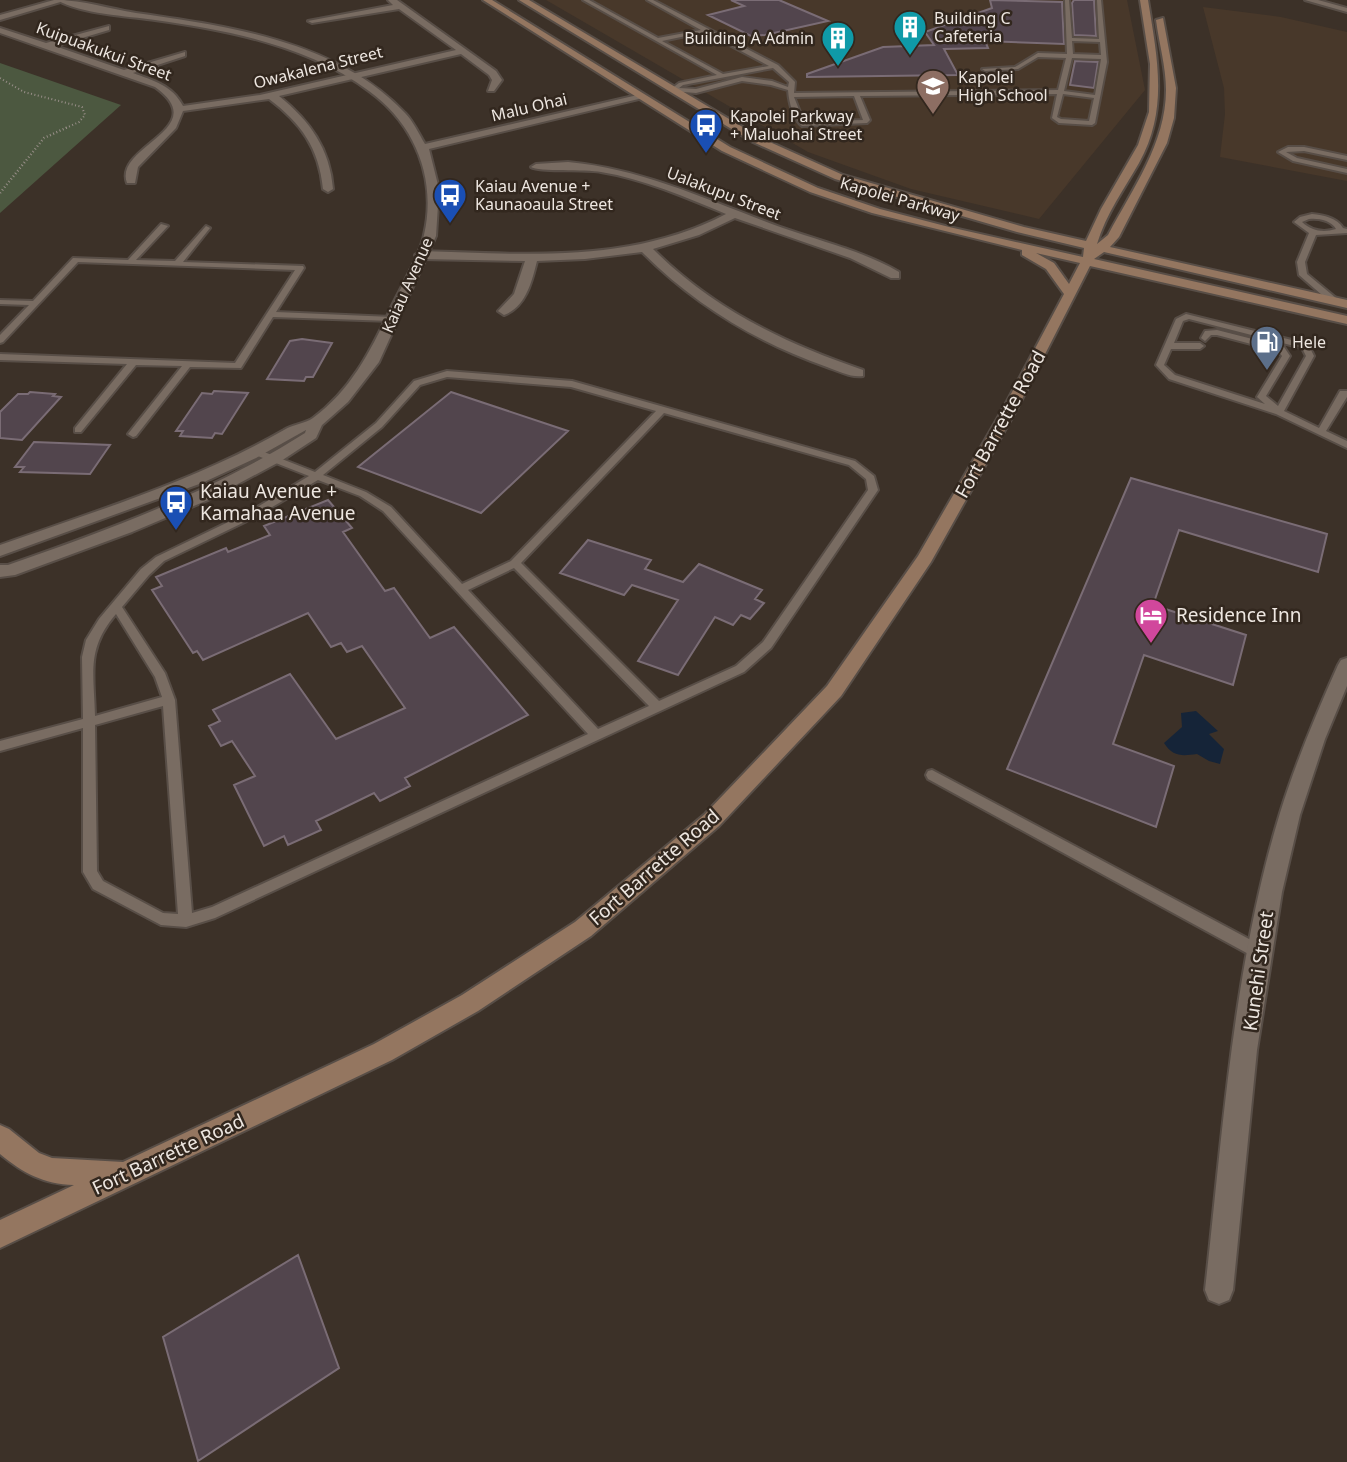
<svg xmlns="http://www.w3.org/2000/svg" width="1347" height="1462" font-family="'Noto Sans',sans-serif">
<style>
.built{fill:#48382a}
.green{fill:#4c5840}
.water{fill:#152438}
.building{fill:#52454d;stroke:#7a6c75;stroke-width:2}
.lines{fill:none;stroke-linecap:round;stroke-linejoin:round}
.service-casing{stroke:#584e47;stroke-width:4}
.minor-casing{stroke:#584e47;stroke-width:4}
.tertiary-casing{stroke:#584e47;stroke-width:4}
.secondary-casing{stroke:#584e47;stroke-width:4}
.path-far1{stroke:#978e87;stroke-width:2;stroke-dasharray:1 2.5;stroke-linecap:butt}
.path{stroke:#978e87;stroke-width:2.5;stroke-dasharray:1 2.5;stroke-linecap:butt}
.service{fill:#796c62;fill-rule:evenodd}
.minor{fill:#796c62;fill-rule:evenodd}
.tertiary{fill:#796c62;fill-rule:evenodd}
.secondary{fill:#947660;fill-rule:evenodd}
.labels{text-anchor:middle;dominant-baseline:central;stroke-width:5;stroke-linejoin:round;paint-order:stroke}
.far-poi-label{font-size:16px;fill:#ede6e0;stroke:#32271e;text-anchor:start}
.far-street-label{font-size:16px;fill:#ede6e0;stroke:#32271e}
.street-label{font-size:19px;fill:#ede6e0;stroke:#32271e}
.poi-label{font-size:19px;fill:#ede6e0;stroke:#32271e;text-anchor:start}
</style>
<rect width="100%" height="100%" fill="#3c3128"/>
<path class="built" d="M546,0H1127L1145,90L1039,219L911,189L808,152Z
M1203,7L1281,17L1347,32V181L1220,157L1225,114L1224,88Z"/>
<path class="green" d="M0,63L121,105L0,213Z"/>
<path class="water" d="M1196,711L1218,731L1209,734L1224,749L1220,764L1209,761L1197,754C1182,756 1173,757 1164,743L1182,727L1181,713Z"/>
<path class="building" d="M731,0H779L828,21L765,35L751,36L708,15L744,6Z
M990,0L1062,2L1064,44L985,41L988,48L944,49L958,75L807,77V74L883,47L934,45L925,32L992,8Z
M1074,0H1094L1096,36L1074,35L1072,3Z
M1075,61L1098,62L1094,88L1070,85Z
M302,339L332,343L313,377H306L304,381L267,379L290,341Z
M214,391L248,393L222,434L215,433L212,438L180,436L183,431H176L202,393L212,394Z
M30,392L55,394L53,396L61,397L22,440L0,438V412L18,394H28Z
M451,392L568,431L481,513L358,467Z
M34,442L110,445L90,474L20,472L24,467H15Z
M1131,478L1327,534L1318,572L1179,530L1153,605L1246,635L1233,685L1144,655L1113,744L1174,766L1156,827L1007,769Z
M328,500L352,528L343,532L385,591L394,588L430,638L454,627L528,715L405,778L410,786L380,801L374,793L333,813L316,821L321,830L288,845L284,836L264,846L234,785L255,776L232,741L221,746L209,726L220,721L213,710L290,674L336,739L405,708L362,646L347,652L341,643L331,647L308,613L203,660L197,651L193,653L152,590L162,586L156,577L226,548L228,552L270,535L264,526Z
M588,540L651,560L645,569L683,582L699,564L762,590L755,599L764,603L750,619L741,615L733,625L715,617L678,675L638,661L678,600L632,585L624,595L560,573Z
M298,1255L339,1368L198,1461L163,1337Z"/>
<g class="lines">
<defs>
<path id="service" d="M583,0H589L658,38L701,30L647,0H653L778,65L795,82L794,93L1058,90L1066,58L1038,57L1018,69L985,71L982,69L1015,67L1038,53L1067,54L1065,0H1069L1072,38L1099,39L1097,0H1101L1107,62L1095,123L1092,125L1059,123L1052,118L1057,94L860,96L870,120L867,123L802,126C793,118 789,103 788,90L771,85L742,81L696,93L671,91V89L679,83L717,75ZM705,32L769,66L723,74L662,41ZM1072,41L1100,42L1101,55L1073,54ZM1072,58L1101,59L1095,95L1064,91ZM773,68L789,82L788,87L772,81L742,77L696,89L679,88L683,85ZM1063,94L1094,98L1089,121L1061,119L1057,117ZM854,96L863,120L804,122L794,97Z
M1288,147H1304L1347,156V160L1304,151L1286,152L1297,158L1347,169V173L1293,161L1278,152Z
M1312,214C1324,215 1337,218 1343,228L1347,229V233L1316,235L1305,262L1307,274L1336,298V302H1330L1299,275L1297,262L1309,233L1294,222L1300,217ZM1309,219C1318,218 1331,220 1336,229C1323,233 1312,231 1302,222Z
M161,224L168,226L136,260L175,261L206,226L210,228L183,262L303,266L304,268L276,312L392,317L396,319L392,321L273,317L241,368L190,367L136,436L133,437L128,434L182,366L136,365L81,432H75V428L127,364L0,360V354L235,363L295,270L78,262L3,342L0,343V335L29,305L0,304V300L33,301L73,258L128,260Z
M1186,314L1308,344L1314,356L1284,411L1319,428L1340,391H1347V397L1326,431L1347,441V448L1276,414L1169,379L1156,365L1176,319ZM1189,319L1302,348L1306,356L1278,406L1266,396L1290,356L1284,347L1217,330L1205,331L1201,338L1205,341L1211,335H1217L1278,351L1282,356L1257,397L1265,404L1175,375L1164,365L1171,349H1200L1204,346L1200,343H1174L1183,321Z
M447,371L572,381L855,461L874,476L878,490L771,648L744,672L215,918L186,927L161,925L93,889L83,872V728L0,751V741L83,719L82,657L86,640L99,619L141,569L156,557L249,512L309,476L253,454V450H259L315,472L376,423L414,381ZM447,377L571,387L656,411L511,561L462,584L391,507L366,492L323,475L382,427L420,385ZM664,413L849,465L866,479L868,490L763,642L736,666L659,701L521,563ZM318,480L360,496L383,511L588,734L212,907L192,913L175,700L165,673L122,607L149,575L164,561L257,516ZM514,568L649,706L598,729L468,590ZM116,614L155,677L162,697L95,716C94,673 86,649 116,614ZM163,706L178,914L163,913L103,881L97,871L95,725Z
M932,770L1264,947L1266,952L1264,957L1259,959L1254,957L928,779L926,775L928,771Z"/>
<path id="minor" d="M54,0H67L0,20V15Z
M388,0H397L496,71L502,80L494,91H488L492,80L489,75L461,54L279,96C310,121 330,149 333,189L328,192L323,189C319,148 301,123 269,99L183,111L176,128L138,167L135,183H127C113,146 214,129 155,87L0,33V28L46,43L109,26V30L55,46L124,70L185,52V56L133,73C154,81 172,85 183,106L260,95L456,50L399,9L312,23L308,21L393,5Z
M1305,0H1318L1347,8V12Z
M568,162C645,169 711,202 783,228C823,242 863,251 899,272V278H891L850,258L735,218L699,235L653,249C713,309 784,343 863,370V376C852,378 838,371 827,367C756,342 695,305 642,252L585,259L537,261C532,281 526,307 504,315L498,311L514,294L525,261L421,259L415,255L421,251C525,254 630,264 726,214C685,197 644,179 601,172C586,169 538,172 531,167L536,164Z
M1347,658V686L1325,739L1300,815L1282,892L1257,1050L1233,1290L1229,1300L1219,1304L1209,1300L1205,1290C1223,1131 1233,967 1280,813C1296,762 1316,714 1338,665L1341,660Z"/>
<path id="tertiary" d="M57,0C83,0 110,9 136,13C228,26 337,41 405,113C413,121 419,134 425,144L642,94L647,97L429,149L439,189L436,236L379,362L348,402L322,425L316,438L281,461L208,500L132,532L15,575L0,577V565H8C111,529 212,492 305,433L306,430L256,458L202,483L0,556V545C96,511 195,481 284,430C293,424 305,424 313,418C350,391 370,352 389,312C399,290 420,256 424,235C437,179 415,124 369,91C309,46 228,30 155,20C127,16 81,14 57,0Z"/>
<path id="secondary" d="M483,0H492L730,147L818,188L880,209L949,227L1083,257L1084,248L1017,232L835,179L753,142L519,0H529L761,138L843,175L1024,227L1086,241L1101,209L1138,145L1149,112L1150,64L1140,0H1148C1157,57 1169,109 1139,163C1124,189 1106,214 1097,244L1108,235C1132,190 1166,143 1166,90C1166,67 1159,43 1156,20L1163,18L1176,88L1174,118L1167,143L1119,237L1110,247L1347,300V308L1104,252L1094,259L1347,316V324L1090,266L1018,407L931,562L841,696L719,826L591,936L478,1011L392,1060L0,1248V1220L74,1185C43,1184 23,1173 0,1154V1125L9,1129L39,1153L52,1158L123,1162L374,1044L462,995L575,922L705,814L827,686L918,556L1004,407L1064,294L1046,269L1022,255V250L872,213L810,192L722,151ZM1036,253L1080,263L1069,284L1054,263Z"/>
</defs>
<use href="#service" class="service-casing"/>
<use href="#minor" class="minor-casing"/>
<use href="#tertiary" class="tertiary-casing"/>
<use href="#secondary" class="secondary-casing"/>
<path class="path-far1" d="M0,78L24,92L82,107L85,115L79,122L64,129"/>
<path class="path" d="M0,193L44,138L68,127"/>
<use href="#service" class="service"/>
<use href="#minor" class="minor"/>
<use href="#tertiary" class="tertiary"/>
<use href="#secondary" class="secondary"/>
</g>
<defs>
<symbol id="building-pin" viewBox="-11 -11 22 30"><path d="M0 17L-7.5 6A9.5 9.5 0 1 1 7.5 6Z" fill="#0f9aa8" stroke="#32271e"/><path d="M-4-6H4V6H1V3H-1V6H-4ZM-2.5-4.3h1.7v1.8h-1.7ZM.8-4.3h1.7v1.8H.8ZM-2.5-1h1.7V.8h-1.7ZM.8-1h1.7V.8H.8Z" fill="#fff"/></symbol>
<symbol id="school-pin" viewBox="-11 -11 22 30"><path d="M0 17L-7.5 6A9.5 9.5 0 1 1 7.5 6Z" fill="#8d6e63" stroke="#32271e"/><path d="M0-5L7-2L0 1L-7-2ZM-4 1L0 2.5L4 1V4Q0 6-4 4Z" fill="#fff"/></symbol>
<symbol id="bus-pin" viewBox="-11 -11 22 30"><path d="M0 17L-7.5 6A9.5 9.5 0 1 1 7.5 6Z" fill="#1a4fb4" stroke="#32271e"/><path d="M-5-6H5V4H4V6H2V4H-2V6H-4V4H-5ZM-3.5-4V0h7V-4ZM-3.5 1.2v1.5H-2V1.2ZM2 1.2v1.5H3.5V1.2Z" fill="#fff"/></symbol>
<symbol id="fuel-pin" viewBox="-11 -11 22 30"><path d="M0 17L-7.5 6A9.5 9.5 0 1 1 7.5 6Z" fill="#5c6f8a" stroke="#32271e"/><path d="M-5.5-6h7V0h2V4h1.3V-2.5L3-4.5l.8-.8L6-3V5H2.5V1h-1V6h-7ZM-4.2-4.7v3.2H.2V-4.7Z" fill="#fff"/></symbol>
<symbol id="hotel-pin" viewBox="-11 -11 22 30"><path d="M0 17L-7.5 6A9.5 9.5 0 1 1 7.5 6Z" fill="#d1479c" stroke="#32271e"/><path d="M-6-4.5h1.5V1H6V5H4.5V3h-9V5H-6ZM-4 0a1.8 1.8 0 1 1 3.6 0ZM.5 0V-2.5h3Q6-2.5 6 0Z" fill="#fff"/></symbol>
</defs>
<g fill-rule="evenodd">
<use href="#building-pin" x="891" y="8" width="38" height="52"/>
<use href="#building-pin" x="819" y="19" width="38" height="52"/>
<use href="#school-pin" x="914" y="67" width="38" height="52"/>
<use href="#bus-pin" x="687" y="106" width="38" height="52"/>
<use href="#bus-pin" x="431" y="176" width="38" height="52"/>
<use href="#fuel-pin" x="1248" y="323" width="38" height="52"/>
<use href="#bus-pin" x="157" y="483" width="38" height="52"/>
<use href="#hotel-pin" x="1132" y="596" width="38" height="52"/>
</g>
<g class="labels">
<g class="far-poi-label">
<text x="934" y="18">Building C<tspan x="934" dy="18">Cafeteria</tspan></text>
<text x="814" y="38" text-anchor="end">Building A Admin</text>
<text x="958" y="77">Kapolei<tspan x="958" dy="18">High School</tspan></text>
<text x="730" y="116">Kapolei Parkway<tspan x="730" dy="18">+ Maluohai Street</tspan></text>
<text x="475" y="186">Kaiau Avenue +<tspan x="475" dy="18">Kaunaoaula Street</tspan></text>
<text x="1292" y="342">Hele</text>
</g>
<g class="far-street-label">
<text transform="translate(104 51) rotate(20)">Kuipuakukui Street</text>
<text transform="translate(318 67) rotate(-14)">Owakalena Street</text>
<text transform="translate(529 107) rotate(-13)">Malu Ohai</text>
<text transform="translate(724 193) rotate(21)">Ualakupu Street</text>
<text transform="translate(900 199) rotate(16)">Kapolei Parkway</text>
<text transform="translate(407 285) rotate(-66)">Kaiau Avenue</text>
</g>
<g class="street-label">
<text transform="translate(1000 424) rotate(-61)">Fort Barrette Road</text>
<text transform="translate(654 867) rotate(-41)">Fort Barrette Road</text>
<text transform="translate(1258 971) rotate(-82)">Kunehi Street</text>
<text transform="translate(168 1154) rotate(-25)">Fort Barrette Road</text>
</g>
<g class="poi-label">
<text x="200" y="491">Kaiau Avenue +<tspan x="200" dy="22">Kamahaa Avenue</tspan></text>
<text x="1176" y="615">Residence Inn</text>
</g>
</g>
</svg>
